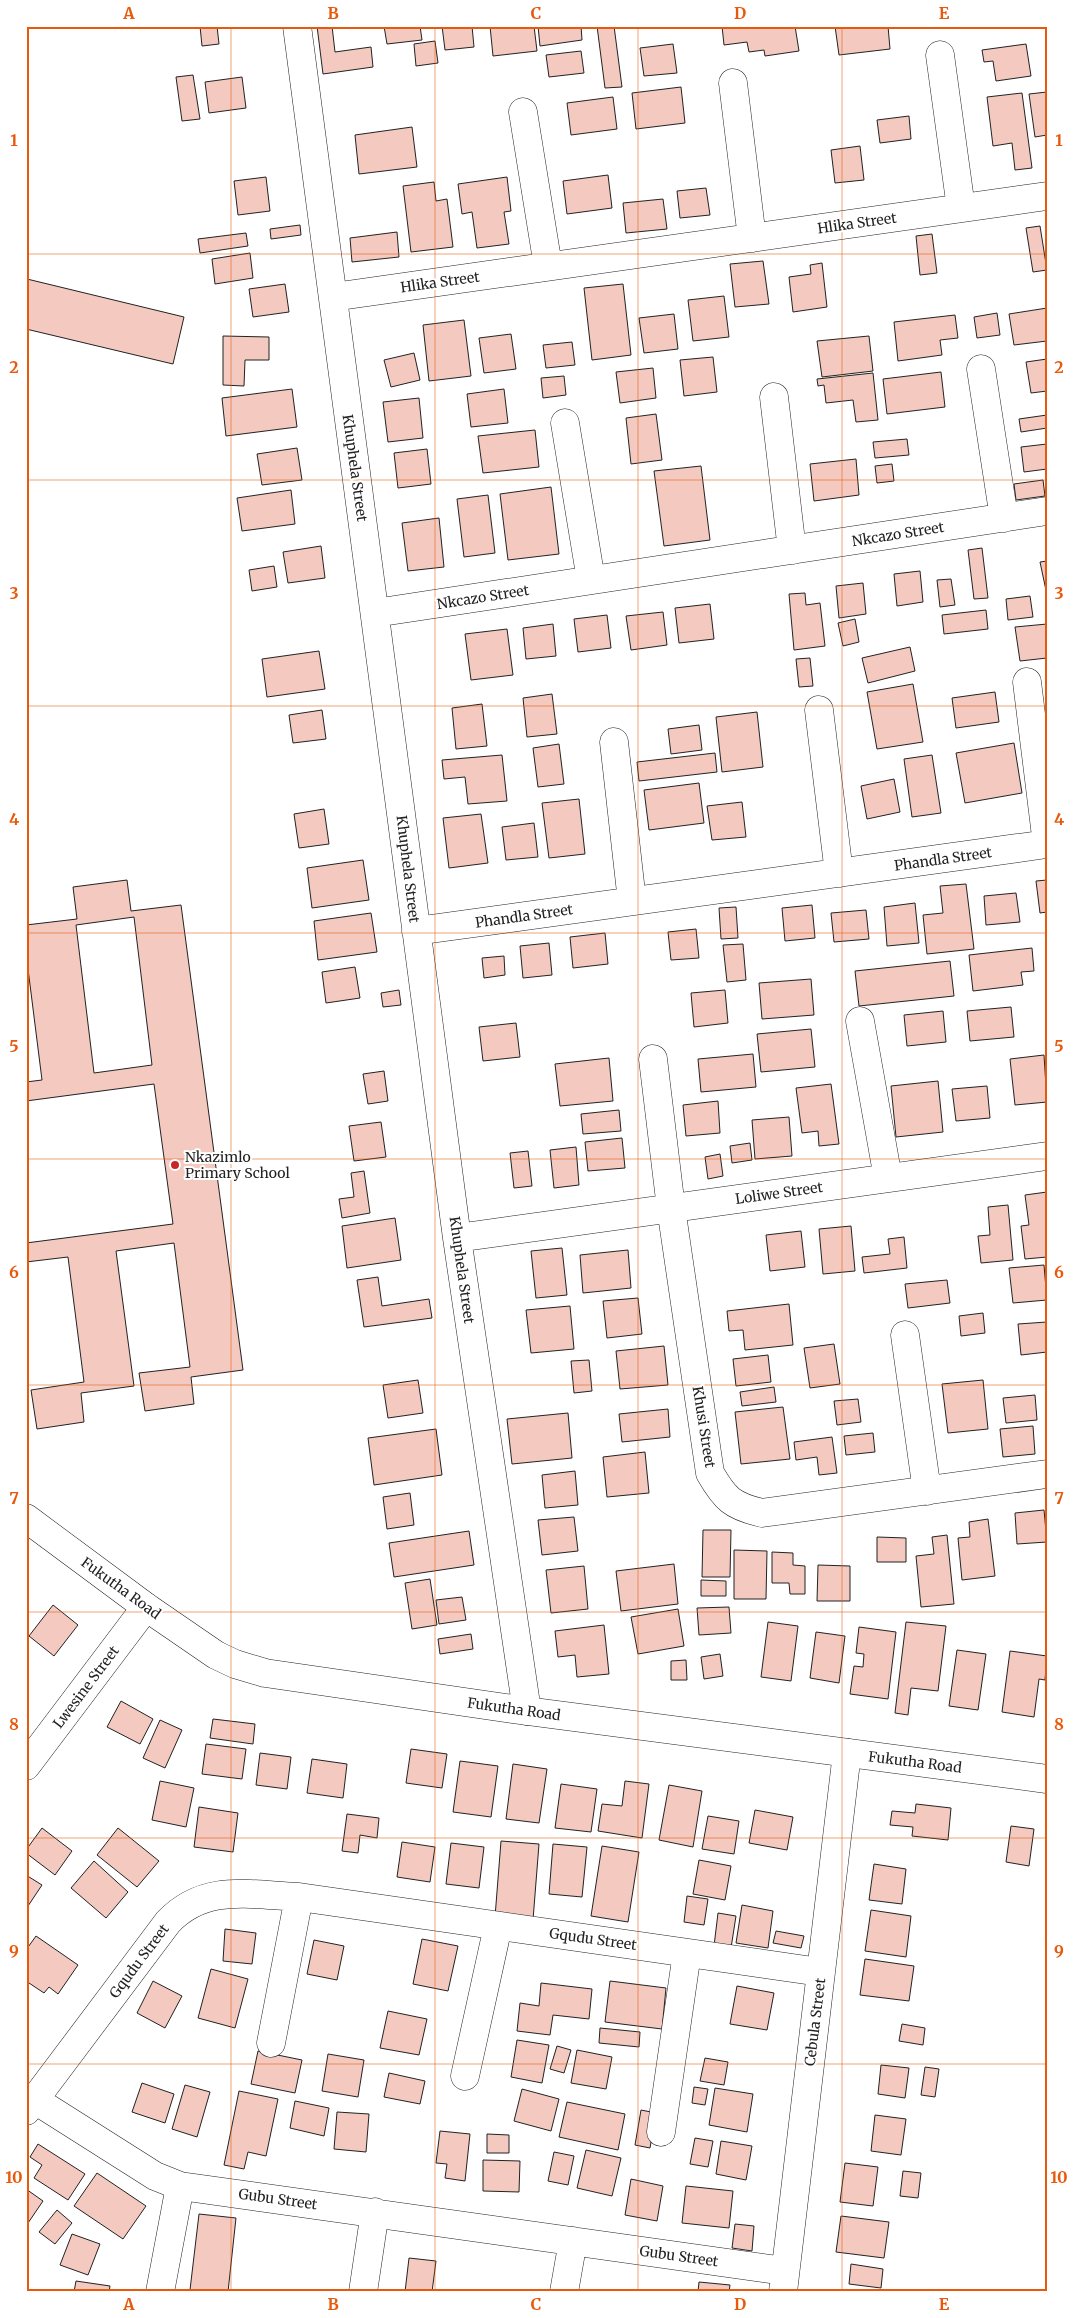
<svg xmlns="http://www.w3.org/2000/svg" width="1073" height="2318" font-family="Merriweather,serif">
<style>
.building{fill:#f3c9c0;stroke:#222;fill-rule:evenodd}
.lines{fill:none;stroke-linecap:round;stroke-linejoin:round}
.street-casing{stroke:#222;stroke-width:29}
.secondary-casing{stroke:#222;stroke-width:29}
.street{stroke:#fff;stroke-width:28}
.secondary{stroke:#fff;stroke-width:28}
.grid{fill:none;stroke:#e8590c;stroke-width:1;stroke-opacity:0.55}
.poi-dot{fill:#c62828;stroke:#fff;stroke-width:2}
.labels{text-anchor:middle;dominant-baseline:central;stroke-width:4;stroke-linejoin:round;paint-order:stroke}
.street-label{font-size:14px;fill:#222;stroke:#fff}
.poi-label{font-size:14px;fill:#222;stroke:#fff;text-anchor:start}
.neatline{fill:none;stroke:#e8590c;stroke-width:2}
.grid-label{font-size:16px;text-anchor:middle;font-weight:bold;fill:#e8590c}
</style>
<rect width="100%" height="100%" fill="#fff"/>
<path class="building" d="M200,26H217L219,44L202,46Z
M317,26H332L335,52L371,47L373,67L323,74Z
M384,26H420L422,40L387,44Z
M442,26H472L474,47L445,50Z
M490,26H534L537,51L493,56Z
M538,26H581L582,40L540,46Z
M597,26H614L622,87L605,88Z
M722,26H795L799,51L765,56L764,50L749,52L747,42L724,45Z
M835,26H888L890,49L839,55Z
M435,41L438,63L416,66L414,44Z
M673,44L677,73L644,76L640,48Z
M1026,44L1031,76L996,81L993,61L984,62L982,50Z
M581,51L584,73L549,77L546,55Z
M193,75L200,119L182,121L176,77Z
M242,77L246,108L209,113L205,82Z
M681,87L685,123L636,129L632,93Z
M1047,92V135L1035,137L1029,94Z
M1022,93L1032,168L1015,170L1012,143L993,146L987,97Z
M613,97L617,129L571,135L567,103Z
M909,116L911,139L880,143L877,120Z
M412,127L417,167L359,174L355,135Z
M860,146L864,180L835,183L831,150Z
M608,175L612,208L567,214L563,181Z
M266,177L270,211L238,215L234,181Z
M507,177L511,211L504,212L509,244L477,248L472,212L462,214L458,184Z
M434,182L436,201L447,199L453,247L411,252L403,186Z
M706,188L710,215L680,218L677,191Z
M663,199L667,229L626,233L623,203Z
M300,225L301,235L271,239L270,229Z
M1040,226L1047,270L1033,272L1026,228Z
M397,232L399,257L352,262L350,238Z
M246,233L248,246L200,253L198,239Z
M932,234L937,273L920,275L916,236Z
M250,253L253,278L215,284L212,259Z
M763,261L769,304L735,307L730,264Z
M822,263L827,307L793,312L789,277L811,274L810,265Z
M27,279L184,317L173,364L26,329Z
M285,284L289,312L253,317L249,289Z
M623,284L631,355L592,360L584,288Z
M724,296L729,337L693,341L688,300Z
M1047,308V341L1014,345L1009,314Z
M997,313L1000,335L977,338L974,317Z
M674,314L678,349L644,353L639,318Z
M955,315L958,338L940,340L942,355L898,361L894,322Z
M464,320L471,376L429,381L423,325Z
M511,334L516,369L484,373L479,338Z
M223,336L269,337V360H245L244,386L223,385Z
M869,336L873,371L822,377L817,341Z
M572,342L575,365L546,368L543,345Z
M414,353L420,380L391,387L384,360Z
M713,357L717,392L684,396L680,360Z
M1047,359V391L1031,393L1026,362Z
M653,368L656,398L620,403L616,372Z
M941,372L945,407L887,414L883,379Z
M873,373L878,420L856,422L853,400L826,403L824,385L818,386L817,379Z
M564,376L566,395L543,398L541,378Z
M292,389L297,427L226,436L222,398Z
M504,389L508,423L471,427L467,394Z
M419,398L423,438L388,442L383,402Z
M656,414L662,460L631,464L626,418Z
M1047,415V428L1021,432L1019,419Z
M535,430L539,467L483,473L478,436Z
M907,439L909,455L875,458L873,442Z
M1047,444V469L1024,472L1021,447Z
M297,448L302,480L262,485L257,454Z
M427,449L431,484L398,488L394,453Z
M856,459L859,495L814,501L810,464Z
M892,464L894,481L877,483L875,466Z
M701,466L710,540L664,546L654,471Z
M1043,480L1045,496L1016,500L1014,484Z
M551,487L559,554L508,560L500,494Z
M291,490L295,524L242,531L237,498Z
M488,495L495,553L464,557L457,499Z
M439,518L444,567L408,571L402,523Z
M321,546L325,578L288,583L283,552Z
M982,548L988,598L974,599L968,550Z
M1047,561V595L1040,562Z
M274,566L277,587L252,591L249,570Z
M920,571L923,602L897,606L894,574Z
M951,579L955,605L940,607L937,580Z
M863,583L866,614L839,618L836,586Z
M805,593L806,605L820,603L825,646L794,650L789,594Z
M1030,596L1033,617L1008,620L1006,599Z
M710,604L714,639L679,643L675,608Z
M986,610L988,629L944,634L942,615Z
M663,612L667,645L631,650L626,616Z
M607,615L611,648L578,652L574,619Z
M855,619L859,642L843,646L838,623Z
M553,624L556,656L526,659L523,628Z
M1047,624V658L1020,661L1015,627Z
M507,629L513,675L471,680L465,634Z
M910,647L915,671L868,683L862,658Z
M319,651L325,689L267,697L262,659Z
M810,658L813,686L799,687L796,659Z
M913,684L923,742L877,749L867,692Z
M995,692L999,722L956,728L952,698Z
M552,694L557,734L527,737L523,698Z
M482,704L487,746L456,749L452,708Z
M322,710L326,739L293,743L289,715Z
M757,712L763,767L722,772L716,717Z
M699,725L702,750L671,754L668,729Z
M1014,743L1022,793L965,803L956,753Z
M559,744L564,784L538,787L533,748Z
M715,753L717,772L639,781L637,762Z
M502,755L507,801L468,804L465,777L444,779L442,760Z
M932,755L941,813L912,817L904,759Z
M894,779L900,812L867,819L861,786Z
M699,783L704,823L649,830L644,790Z
M579,799L585,854L549,858L542,803Z
M742,802L746,837L712,840L707,806Z
M324,809L329,844L299,848L294,814Z
M481,814L488,863L449,868L443,818Z
M534,823L538,857L506,860L502,827Z
M363,860L369,900L312,908L307,868Z
M127,880L131,911L181,905L243,1370L191,1377L194,1404L145,1411L139,1373L190,1367L174,1243L116,1251L134,1386L81,1393L84,1422L37,1429L31,1390L84,1382L68,1257L26,1262V1243L173,1224L154,1084L26,1101V1082L42,1080L26,953V925L77,919L73,887ZM134,917L152,1065L94,1073L76,925Z
M1047,880V912L1040,913L1036,881Z
M966,884L974,949L927,954L923,915L943,913L940,886Z
M1016,893L1020,922L986,925L984,896Z
M915,903L919,943L887,946L884,907Z
M812,905L815,938L785,941L782,908Z
M736,907L738,938L721,939L719,908Z
M866,910L869,939L834,942L831,913Z
M371,913L377,952L318,960L314,921Z
M696,929L699,958L671,960L668,932Z
M605,933L608,964L573,968L570,937Z
M549,943L552,975L523,978L520,946Z
M743,944L746,980L727,982L723,945Z
M1032,948L1034,971L1021,972L1023,985L973,991L969,955Z
M504,956L505,975L484,978L482,958Z
M950,961L954,996L859,1006L855,971Z
M355,967L360,998L326,1003L322,972Z
M811,979L814,1015L762,1019L759,983Z
M399,990L401,1005L383,1007L381,993Z
M725,990L728,1023L694,1027L691,993Z
M1011,1007L1014,1037L970,1041L967,1011Z
M943,1011L946,1042L907,1046L904,1015Z
M516,1023L520,1057L483,1061L479,1027Z
M811,1029L815,1067L761,1072L757,1034Z
M753,1054L756,1087L701,1092L698,1059Z
M1044,1055L1047,1102L1015,1105L1010,1059Z
M609,1058L613,1101L560,1106L555,1064Z
M384,1071L388,1101L368,1104L363,1074Z
M938,1081L943,1132L896,1137L891,1086Z
M831,1084L839,1144L819,1146L818,1131L802,1133L796,1088Z
M987,1086L990,1118L956,1121L952,1089Z
M718,1101L720,1133L686,1136L683,1105Z
M619,1110L621,1131L583,1134L581,1114Z
M789,1117L792,1156L755,1159L752,1120Z
M381,1122L386,1157L354,1161L349,1126Z
M622,1138L625,1168L588,1171L585,1142Z
M750,1143L752,1160L732,1163L730,1146Z
M576,1147L579,1185L554,1188L550,1150Z
M528,1151L532,1186L514,1188L510,1153Z
M720,1154L723,1176L708,1179L705,1157Z
M364,1171L370,1213L342,1218L339,1199L354,1197L351,1173Z
M1047,1192V1257L1025,1259L1021,1226L1029,1225L1025,1195Z
M1008,1205L1013,1260L981,1263L978,1236L990,1235L988,1207Z
M395,1218L401,1260L347,1268L342,1226Z
M851,1226L855,1271L823,1274L819,1229Z
M801,1231L805,1267L770,1271L766,1235Z
M904,1237L907,1268L864,1273L862,1257L890,1254L888,1239Z
M562,1248L567,1295L536,1298L531,1251Z
M628,1250L631,1288L583,1293L580,1255Z
M1044,1265L1047,1300L1013,1303L1009,1268Z
M378,1277L382,1306L429,1299L432,1318L364,1327L357,1280Z
M947,1280L950,1303L908,1308L905,1284Z
M638,1298L642,1334L607,1338L603,1301Z
M789,1304L793,1345L745,1350L743,1330L729,1331L727,1311Z
M570,1306L574,1349L531,1353L526,1310Z
M983,1313L985,1333L961,1336L959,1316Z
M1047,1322V1352L1021,1355L1018,1324Z
M834,1344L840,1384L810,1388L804,1348Z
M664,1346L668,1385L620,1389L616,1351Z
M768,1355L771,1382L736,1386L733,1359Z
M589,1360L592,1391L574,1393L571,1361Z
M418,1380L423,1413L388,1418L383,1385Z
M983,1380L988,1429L948,1433L942,1384Z
M774,1387L776,1402L742,1406L740,1392Z
M1035,1395L1037,1420L1006,1423L1003,1398Z
M858,1399L861,1422L837,1425L834,1401Z
M783,1407L790,1459L741,1464L735,1412Z
M668,1409L670,1437L622,1442L619,1414Z
M568,1413L572,1458L512,1464L507,1419Z
M1033,1426L1035,1454L1003,1457L1000,1429Z
M436,1429L442,1475L374,1485L368,1438Z
M873,1433L875,1452L846,1455L844,1436Z
M832,1437L837,1473L819,1475L817,1457L796,1460L794,1442Z
M645,1452L649,1493L607,1497L603,1457Z
M575,1471L578,1505L545,1508L542,1475Z
M410,1493L414,1525L387,1529L383,1497Z
M1044,1510L1047,1542L1017,1544L1015,1513Z
M574,1517L578,1551L542,1555L538,1520Z
M988,1519L995,1576L962,1580L958,1538L970,1537L969,1522Z
M703,1530H731L730,1577H702Z
M469,1531L474,1565L394,1577L389,1543Z
M947,1535L954,1604L921,1607L916,1556L934,1554L932,1537Z
M877,1537L906,1538V1562H877Z
M734,1550L767,1551L766,1599H734Z
M772,1552L793,1553V1565L805,1566V1594H790L789,1583H772Z
M674,1564L678,1604L621,1611L616,1571Z
M818,1565L850,1566V1601H817Z
M584,1566L588,1609L551,1613L546,1570Z
M430,1579L437,1625L412,1629L405,1583Z
M701,1580L726,1581V1596H701Z
M462,1597L466,1620L439,1624L436,1600Z
M53,1605L78,1625L54,1656L29,1636Z
M729,1607L731,1633L699,1635L697,1608Z
M678,1609L684,1646L638,1654L631,1617Z
M768,1622L798,1626L791,1681L761,1677Z
M906,1622L946,1626L938,1691L911,1688L908,1715L895,1713Z
M604,1625L609,1674L577,1677L575,1655L558,1657L555,1631Z
M859,1627L896,1632L888,1699L850,1694L854,1666L863,1667L864,1654L856,1653Z
M816,1632L845,1636L839,1683L810,1678Z
M471,1634L473,1649L440,1654L438,1639Z
M957,1650L986,1654L978,1710L949,1706Z
M1010,1651L1047,1656L1045,1680L1039,1679L1034,1717L1002,1712Z
M720,1654L723,1676L704,1679L701,1657Z
M686,1660L687,1680H671V1661Z
M121,1701L153,1719L140,1744L107,1727Z
M213,1719L255,1724L253,1744L210,1738Z
M160,1720L182,1730L165,1768L143,1758Z
M206,1744L246,1749L242,1779L202,1774Z
M411,1749L447,1754L442,1788L406,1783Z
M260,1753L291,1757L287,1789L256,1785Z
M312,1759L347,1764L343,1798L307,1793Z
M460,1761L498,1766L491,1817L453,1812Z
M513,1764L547,1769L539,1823L506,1819Z
M160,1781L194,1788L186,1827L152,1820Z
M625,1781L649,1784L642,1838L598,1831L602,1804L622,1806Z
M561,1784L597,1789L591,1832L555,1828Z
M669,1785L702,1791L693,1847L659,1840Z
M916,1804L951,1808L948,1840L912,1836L913,1827L890,1825L892,1811L915,1813Z
M199,1807L238,1813L233,1852L194,1847Z
M755,1810L793,1817L787,1850L749,1843Z
M347,1814L379,1818L377,1838L360,1835L358,1853L342,1851Z
M708,1816L739,1821L734,1854L702,1849Z
M1011,1826L1034,1829L1029,1866L1006,1862Z
M42,1828L72,1851L55,1875L26,1853V1850Z
M118,1828L159,1861L137,1887L97,1855Z
M501,1841L539,1844L533,1920L495,1917Z
M402,1842L435,1847L430,1882L397,1877Z
M451,1843L484,1847L479,1888L446,1884Z
M553,1844L587,1847L582,1897L549,1894Z
M602,1846L639,1852L628,1922L591,1916Z
M699,1860L731,1866L725,1900L693,1894Z
M94,1861L128,1892L106,1918L71,1888Z
M874,1864L906,1869L902,1904L869,1900Z
M26,1875L42,1885L26,1909Z
M687,1896L708,1899L704,1925L684,1922Z
M742,1905L773,1911L768,1948L736,1943Z
M871,1910L911,1916L906,1957L865,1951Z
M718,1913L736,1916L731,1948L714,1946Z
M225,1929L256,1933L252,1964L223,1961Z
M776,1931L804,1936L801,1948L773,1943Z
M36,1936L78,1965L58,1994L49,1987L44,1993L26,1981V1950Z
M422,1939L458,1946L448,1991L413,1984Z
M314,1940L344,1946L337,1980L307,1974Z
M865,1959L914,1966L909,2001L860,1995Z
M211,1969L248,1979L235,2028L198,2018Z
M153,1981L182,1996L165,2028L137,2013Z
M610,1981L666,1988L662,2029L605,2022Z
M541,1983L592,1989L589,2019L553,2015L550,2035L517,2031L520,2003L539,2006Z
M737,1986L774,1993L767,2030L730,2024Z
M388,2011L427,2019L419,2055L380,2048Z
M902,2024L925,2028L923,2045L899,2041Z
M600,2028L640,2032L639,2047L599,2043Z
M517,2040L549,2045L542,2083L511,2077Z
M557,2046L571,2050L564,2073L550,2069Z
M577,2050L612,2057L606,2089L571,2083Z
M258,2051L302,2060L295,2093L251,2084Z
M328,2054L364,2060L358,2097L322,2091Z
M705,2058L728,2062L724,2085L700,2081Z
M881,2065L909,2068L905,2098L878,2094Z
M925,2067L939,2069L935,2097L921,2095Z
M389,2073L425,2081L420,2104L384,2097Z
M142,2083L174,2094L165,2123L132,2112Z
M185,2085L210,2092L197,2137L172,2129Z
M694,2087L708,2089L705,2105L692,2103Z
M715,2088L753,2094L747,2132L709,2125Z
M522,2089L559,2099L551,2131L514,2121Z
M239,2091L278,2099L266,2156L248,2152L244,2169L224,2165Z
M295,2101L329,2108L324,2136L290,2128Z
M567,2102L625,2114L618,2150L559,2137Z
M641,2110L656,2113L650,2148L635,2145Z
M337,2112L369,2114L366,2152L334,2149Z
M875,2115L906,2119L901,2155L871,2151Z
M440,2131L470,2134L465,2181L445,2178L447,2164L436,2163Z
M487,2134L509,2135V2153H487Z
M695,2138L713,2141L708,2167L690,2164Z
M721,2141L752,2146L746,2180L716,2174Z
M38,2144L85,2174L68,2200L34,2178L42,2165L30,2157Z
M586,2150L621,2158L612,2196L577,2188Z
M554,2152L574,2156L568,2185L548,2181Z
M483,2160L520,2161L519,2192L483,2191Z
M845,2163L878,2167L873,2206L840,2202Z
M903,2171L921,2173L918,2198L900,2196Z
M97,2173L146,2206L123,2239L74,2206Z
M631,2179L663,2186L657,2221L625,2215Z
M686,2186L733,2191L729,2228L682,2223Z
M26,2189L43,2201L26,2226Z
M57,2210L72,2223L55,2244L39,2232Z
M199,2214L236,2218L228,2292L190,2290Z
M841,2216L889,2222L884,2258L836,2252Z
M735,2224L754,2226L752,2251L732,2248Z
M72,2234L100,2244L88,2275L60,2265Z
M409,2258L436,2261L432,2292H405Z
M851,2264L883,2269L881,2288L849,2284Z
M76,2281L110,2286L109,2292H74Z
M699,2282L730,2285L729,2292H698Z"/>
<g class="lines">
<defs>
<path id="street" d="M297,26L457,1238L527,1711
M940,55L961,208
M733,83L752,238
M523,112L548,266
M333,297L1047,196
M981,369L1004,518
M774,397L792,550
M565,423L591,580
M375,613L1047,511
M1027,682L1047,844
M819,710L839,873
M614,742L632,901
M416,931L1047,844
M860,1021L888,1178
M653,1059L671,1208L710,1473C725,1499 732,1506 762,1513L1047,1474
M457,1238L1047,1156
M905,1335L927,1491
M26,1766L146,1607
M271,2043L299,1897
M465,2076L498,1926
M35,2100L155,2176L180,2186L785,2271
M26,2111L168,1922C205,1883 250,1895 299,1897L820,1972
M661,2132L687,1953
M160,2292L180,2186
M363,2292L375,2212
M564,2292L573,2241
M783,2292L847,1753"/>
<path id="secondary" d="M26,1518L146,1607L216,1655L235,1664L265,1673L527,1711L1047,1779"/>
</defs>
<use href="#street" class="street-casing"/>
<use href="#secondary" class="secondary-casing"/>
<use href="#street" class="street"/>
<use href="#secondary" class="secondary"/>
</g>
<path class="grid" d="M231,26V2292M435,26V2292M638,26V2292M842,26V2292M26,254H1047M26,480H1047M26,706H1047M26,933H1047M26,1159H1047M26,1385H1047M26,1612H1047M26,1838H1047M26,2064H1047"/>
<circle class="poi-dot" cx="175" cy="1165" r="5"/>
<g class="labels">
<g class="street-label">
<text transform="translate(857 223) rotate(-8)">Hlika Street</text>
<text transform="translate(440 282) rotate(-8)">Hlika Street</text>
<text transform="translate(355 468) rotate(82)">Khuphela Street</text>
<text transform="translate(898 534) rotate(-9)">Nkcazo Street</text>
<text transform="translate(483 597) rotate(-9)">Nkcazo Street</text>
<text transform="translate(943 859) rotate(-8)">Phandla Street</text>
<text transform="translate(408 869) rotate(83)">Khuphela Street</text>
<text transform="translate(524 916) rotate(-8)">Phandla Street</text>
<text transform="translate(779 1193) rotate(-8)">Loliwe Street</text>
<text transform="translate(462 1270) rotate(82)">Khuphela Street</text>
<text transform="translate(704 1427) rotate(81)">Khusi Street</text>
<text transform="translate(121 1588) rotate(36)">Fukutha Road</text>
<text transform="translate(86 1687) rotate(-53)">Lwesine Street</text>
<text transform="translate(514 1709) rotate(8)">Fukutha Road</text>
<text transform="translate(915 1762) rotate(7)">Fukutha Road</text>
<text transform="translate(593 1939) rotate(8)">Gqudu Street</text>
<text transform="translate(139 1961) rotate(-53)">Gqudu Street</text>
<text transform="translate(815 2022) rotate(-83)">Cebula Street</text>
<text transform="translate(278 2199) rotate(8)">Gubu Street</text>
<text transform="translate(679 2256) rotate(8)">Gubu Street</text>
</g>
<g class="poi-label">
<text x="185" y="1157">Nkazimlo<tspan x="185" dy="16">Primary School</tspan></text>
</g>
</g>
<rect width="1073" height="2318" fill="none" stroke="#ffffff" stroke-width="55"/>
<rect x="28" y="28" width="1018" height="2262" class="neatline"/>
<g class="grid-label">
<text x="129" y="19">A</text>
<text x="333" y="19">B</text>
<text x="536" y="19">C</text>
<text x="740" y="19">D</text>
<text x="944" y="19">E</text>
<text x="14" y="146">1</text>
<text x="1059" y="146">1</text>
<text x="14" y="373">2</text>
<text x="1059" y="373">2</text>
<text x="14" y="599">3</text>
<text x="1059" y="599">3</text>
<text x="14" y="825">4</text>
<text x="1059" y="825">4</text>
<text x="14" y="1052">5</text>
<text x="1059" y="1052">5</text>
<text x="14" y="1278">6</text>
<text x="1059" y="1278">6</text>
<text x="14" y="1504">7</text>
<text x="1059" y="1504">7</text>
<text x="14" y="1730">8</text>
<text x="1059" y="1730">8</text>
<text x="14" y="1957">9</text>
<text x="1059" y="1957">9</text>
<text x="14" y="2183">10</text>
<text x="1059" y="2183">10</text>
<text x="129" y="2310">A</text>
<text x="333" y="2310">B</text>
<text x="536" y="2310">C</text>
<text x="740" y="2310">D</text>
<text x="944" y="2310">E</text>
</g>
</svg>
